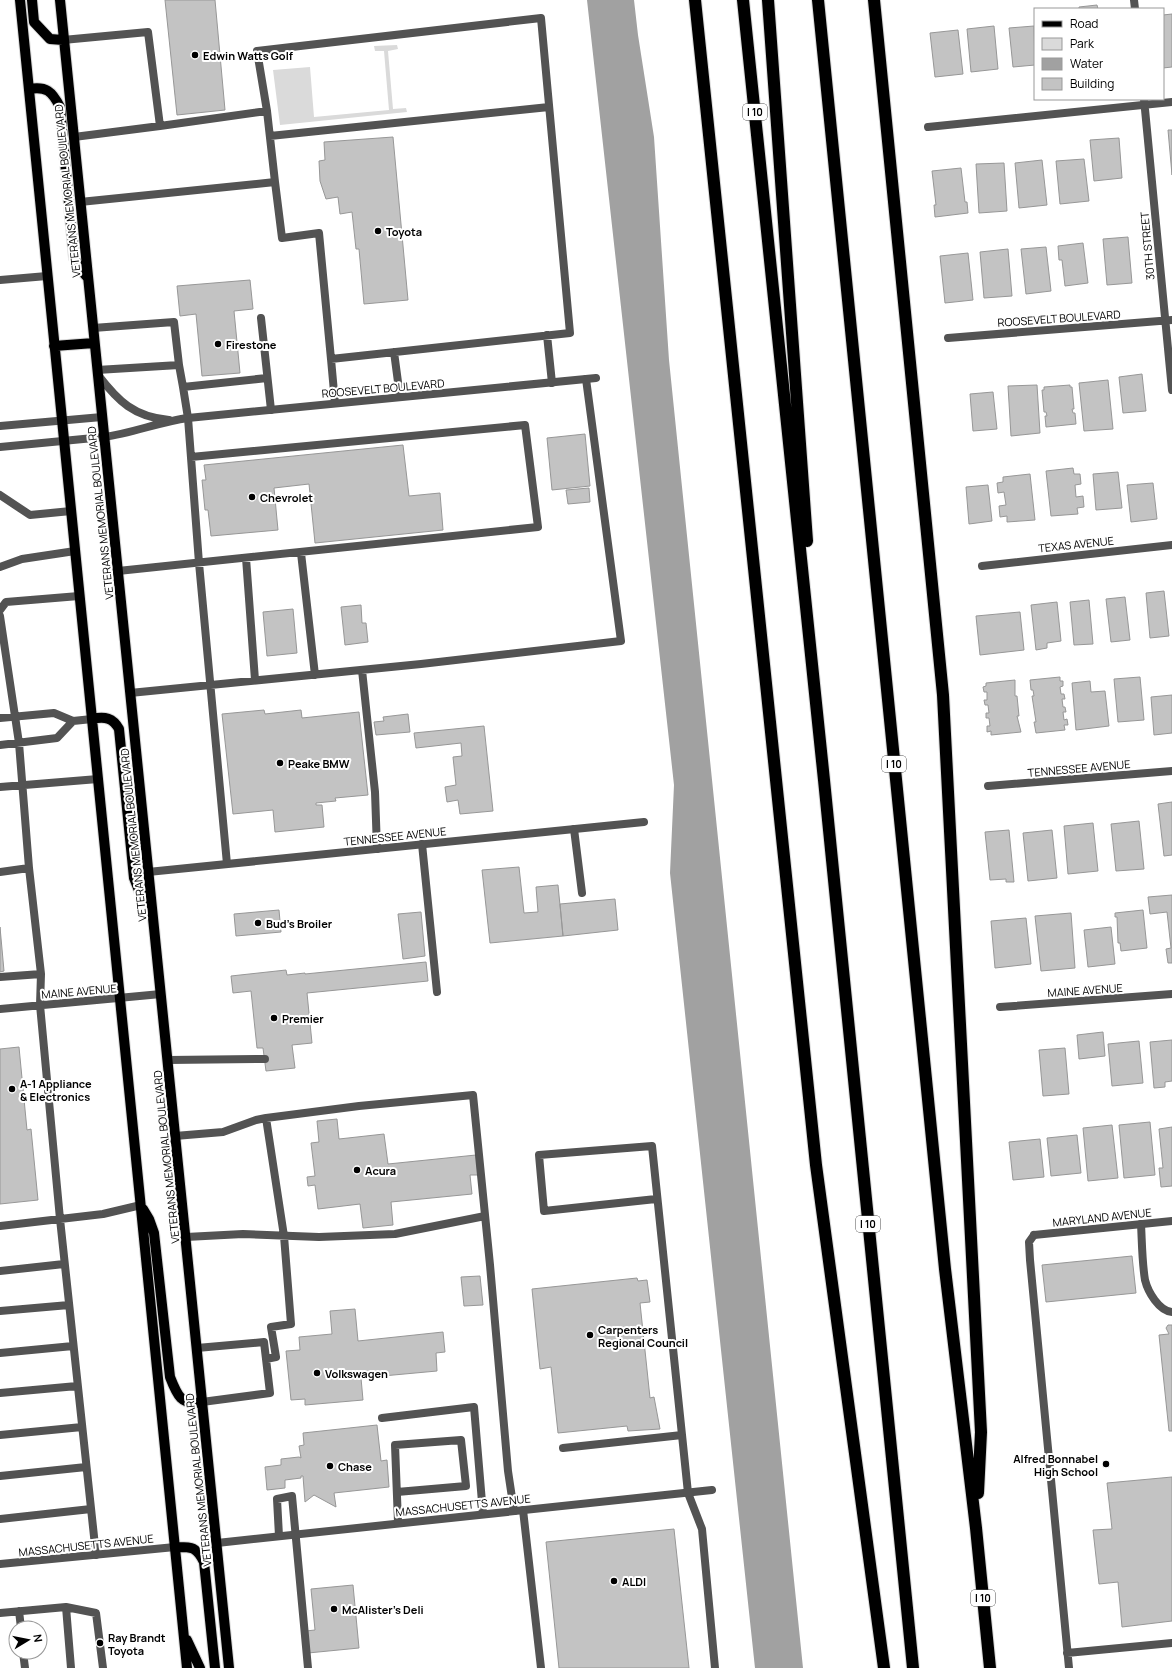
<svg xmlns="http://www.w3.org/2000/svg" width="1172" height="1668" font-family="Manrope,sans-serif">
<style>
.green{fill:#dadada}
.water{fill:#a1a1a1}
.building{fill:#c3c3c3;stroke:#979797}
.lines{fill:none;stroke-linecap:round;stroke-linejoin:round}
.primary-casing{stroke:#dbdbdb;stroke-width:12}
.motorway-casing{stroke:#dbdbdb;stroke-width:14}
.service{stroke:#535353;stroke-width:8}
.minor{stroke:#535353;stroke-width:8}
.tertiary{stroke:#535353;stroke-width:8}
.primary{stroke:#000;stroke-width:10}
.motorway{stroke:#000;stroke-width:12}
.poi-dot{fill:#000;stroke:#fff;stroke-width:1.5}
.labels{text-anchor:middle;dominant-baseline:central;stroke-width:4;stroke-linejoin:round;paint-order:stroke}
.shield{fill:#fff;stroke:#4c4c4c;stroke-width:1}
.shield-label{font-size:10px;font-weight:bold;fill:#000}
.poi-label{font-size:11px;font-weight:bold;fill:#000;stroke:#fff;text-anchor:start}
.street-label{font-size:11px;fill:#000;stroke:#fff}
</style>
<rect width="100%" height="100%" fill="#fff"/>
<path class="green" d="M397,45L398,49L388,51L393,109L406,108L407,112L280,125L273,70L310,67L314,117L389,110L384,51H375L374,46Z"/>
<path class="water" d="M587,0H634L638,35L654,137L669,360L803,1668H755L670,873L674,785Z"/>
<path class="building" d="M165,0H215L225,110L177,115Z
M1097,5L1098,9H1079V7Z
M1172,14V67L1163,68V15Z
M994,26L998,69L971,72L967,29Z
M1034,26L1035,65L1013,67L1009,28Z
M958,30L963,74L935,77L930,33Z
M1168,130H1172V175Z
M393,137L408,300L364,304L359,249H356L352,212L340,214L338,197L326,199L320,181L319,161L325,160L324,142Z
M1119,138L1122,178L1094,181L1090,140Z
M1084,159L1089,201L1060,204L1056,161Z
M1042,160L1047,205L1019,208L1015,163Z
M1004,163L1007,211L979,213L976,164Z
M961,168L965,202H967L968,213L935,217L934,205H936L932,171Z
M1128,237L1132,283L1107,285L1103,239Z
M1083,243L1088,283L1065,286L1062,260H1059L1058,246Z
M1046,247L1051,291L1026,294L1021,249Z
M1008,249L1012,296L984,298L980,252Z
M968,253L973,300L945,303L940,256Z
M250,280L253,309L234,311L240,373L202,376L196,314L180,316L177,286Z
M1142,374L1146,411L1123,413L1119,377Z
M1108,380L1113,429L1084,431L1079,383Z
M1037,385L1040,433L1011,436L1008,386Z
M1070,385V387H1072L1074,409H1072L1073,413H1075L1076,424L1046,427L1045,416H1047L1046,412H1044L1042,390H1044V387Z
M993,392L997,429L973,431L970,394Z
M585,434L590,486L552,490L547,438Z
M403,445L409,496L440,493L443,530L315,543L309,484L274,488L278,530L211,536L208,510H205L202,480H206L204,465Z
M1073,468L1074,474H1080L1081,484L1075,485L1076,497L1083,496L1084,507L1077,508L1078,514L1051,516L1046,471Z
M1118,472L1122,508L1096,510L1093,474Z
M1030,474L1035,520L1007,522V516L1000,517L999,506L1006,505L1004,492L998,493L997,483L1003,482V477Z
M1153,483L1157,519L1131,522L1127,485Z
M988,485L992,521L969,524L966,487Z
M589,488L590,502L568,504L566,490Z
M1164,591L1169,636L1150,638L1146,593Z
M1125,597L1130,640L1111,642L1106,599Z
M1089,600L1093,644L1074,645L1070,602Z
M1057,602L1061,641L1047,643V648L1036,650L1031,605Z
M361,605L362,623H366L368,642L345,645L341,607Z
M293,609L297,653L267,656L263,612Z
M1020,612L1024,650L980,655L976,616Z
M1060,677V681H1063V686L1060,687L1061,694H1064L1065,699H1062L1063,707H1065L1066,712H1063L1064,720L1067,719L1068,725H1064L1065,730L1036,733L1034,722H1036L1032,696H1034L1033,690H1031L1030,680Z
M1140,677L1144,720L1118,722L1114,679Z
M1015,680V696H1017L1019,716H1017L1021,732L991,735V731L987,732V726H990L989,718H986V713H989L988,705H985L984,700H987V692H984L983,687L986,686V683Z
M1090,681L1091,692L1105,691L1109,726L1076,730L1072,683Z
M1172,695V733L1154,735L1151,697Z
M264,710L265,714L301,710L302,718L359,712L368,795L335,798L336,801L316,803V805H322L324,827L275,832L273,810L233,814L222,714Z
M408,714L410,732L376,735L374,722L384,721L383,717Z
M484,726L493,811L460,814L458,800L447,802L445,787L456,785L453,757L462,756L461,743L416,748L414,733Z
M1172,802V855L1164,856L1158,804Z
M1139,821L1144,869L1116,871L1111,824Z
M1093,823L1098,871L1068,874L1064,826Z
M1009,830L1014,882H1006V879L990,880L985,832Z
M1052,830L1057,878L1028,881L1023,833Z
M519,867L524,913L538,912L536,887L558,885L563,936L490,943L482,870Z
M1172,895V963H1168L1166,949L1171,948L1167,912L1150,914L1148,897Z
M615,899L618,930L563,936L560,904Z
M279,910L281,932L236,936L234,914Z
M1143,910L1147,948L1121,951L1120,943H1118L1117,917H1115V913Z
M421,912L425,956L403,959L398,914Z
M1071,913L1075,968L1041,971L1035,916Z
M1026,918L1031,964L995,968L991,921Z
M0,927L4,971L0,972Z
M1111,927L1115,964L1088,967L1084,930Z
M426,962L428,981L307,993L312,1043L292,1045L295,1068L266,1071L263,1048H257L251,991L233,993L231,976L286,970L287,975L305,973V974Z
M1103,1032L1105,1056L1079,1059L1077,1035Z
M1172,1040V1081L1165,1082V1087L1154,1088L1150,1042Z
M1139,1041L1143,1083L1112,1086L1108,1044Z
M19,1047L27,1130L31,1129L38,1200L0,1204V1049Z
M1065,1048L1069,1094L1043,1096L1039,1050Z
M337,1119L339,1139L384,1134L388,1164L476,1155L478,1175H470L472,1194L391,1202L393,1225L363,1228L360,1204L318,1209L315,1185L308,1186L307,1177L315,1176L311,1143L319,1142L317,1121Z
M1150,1122L1155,1175L1124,1178L1119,1125Z
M1112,1125L1118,1178L1088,1181L1083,1128Z
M1172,1127V1186L1161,1187L1159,1168H1163L1159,1129Z
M1077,1135L1081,1173L1051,1176L1047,1138Z
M1040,1139L1044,1177L1013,1180L1009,1142Z
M1132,1256L1136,1293L1046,1302L1042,1265Z
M480,1276L483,1305L464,1306L461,1277Z
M637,1278L638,1281L647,1280L650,1302L640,1303L650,1398L654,1397L660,1429L628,1431L627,1426L558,1433L551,1367L540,1369L532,1289Z
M355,1309L358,1341L443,1332L445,1352L436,1353L437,1371L361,1378L363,1400L305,1405V1399L291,1400L286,1351L300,1350L299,1337L332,1334L330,1311Z
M1168,1325H1172V1431H1169L1159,1335L1169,1334L1166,1328Z
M377,1425L381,1461L387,1460L389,1487L334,1493L336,1507L314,1495L305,1502L303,1476H301V1478L285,1480V1488L267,1490L265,1467L281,1465V1459L299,1457L301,1458L299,1446L304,1445L303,1433Z
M1172,1477V1621L1122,1627L1118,1582L1099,1584L1093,1530L1112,1529L1107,1483Z
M674,1529L689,1668H559L546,1542Z
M353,1585L359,1648L308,1653L306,1631L315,1630L311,1589Z"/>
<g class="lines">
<defs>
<path id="primary" d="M20,0L187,1668
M32,0L34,22L50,39L63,40
M60,0L229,1668
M29,89C46,86 52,91 60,107L74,258L80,269L88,278
M54,346L94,343
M92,719C105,716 113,718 119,729L134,878L140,893L151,902
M143,1209L149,1219L154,1233L170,1377C177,1395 181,1406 202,1402
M175,1547C191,1547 196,1546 204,1562L215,1668
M187,1640L200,1668"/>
<path id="motorway" d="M695,0L816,1165L884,1668
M743,0L824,780L913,1668
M768,0L807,541
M818,0L945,1269L976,1528L990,1668
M874,0L943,695L981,1432L978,1493"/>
</defs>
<use href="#primary" class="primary-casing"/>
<use href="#motorway" class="motorway-casing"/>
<path class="service" d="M63,40L148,32L160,126L74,137
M267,111L275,182
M270,136L549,107
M80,202L275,182L282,238L319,233L331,359L570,333L541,18L257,51L267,111L160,126
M0,280L47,276
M261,318L271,410
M93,328L174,322L179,365L97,370
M547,335L552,383
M394,352L400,397
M331,359L335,403
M179,365L183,387
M0,495L30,515L71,511
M301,553L315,675
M246,558L255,680
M0,567L22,559L75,551
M118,571L538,527L525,425L191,457
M0,610L6,602L79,596
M0,616L19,743L29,868L41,974L40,1005L60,1219L96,1555
M362,670L375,792L377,849
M130,693L421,664L621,641L586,379
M0,718L54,713L73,721L92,719
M0,745L57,738L73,721
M0,787L98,779
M574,829L582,893
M422,844L437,992
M227,864L199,563L188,418L183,387L267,378
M0,872L29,868
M0,977L41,974
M0,1009L161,994
M168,1060L265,1059
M266,1118L284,1236L291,1324L271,1327L276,1357L266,1359
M175,1136L223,1132L256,1120L266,1118L359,1106L473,1095L490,1265L508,1471L514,1511
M656,1199L544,1211L539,1155L652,1146L682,1435
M1141,1224C1142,1242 1142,1262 1145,1280C1148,1292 1159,1311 1172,1312
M0,1226L103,1214L141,1205
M1034,1235L1029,1242L1030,1260L1069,1668
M186,1237L243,1234L319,1237L395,1234L485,1216
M0,1271L64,1264
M0,1311L69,1305
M197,1348L264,1342L270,1393L202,1402
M0,1353L73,1346
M0,1393L77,1386
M382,1418L474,1407L483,1514
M0,1435L82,1427
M563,1448L682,1435L688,1493L702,1529L715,1668
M0,1476L86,1467
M397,1492L466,1486L461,1440L395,1445L398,1522
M523,1510L541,1668
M0,1519L91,1509
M279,1536L277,1499L292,1496L308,1668
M66,1607L71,1668
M19,1611L21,1628
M0,1613L66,1607L96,1613L103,1668
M23,1652L25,1668
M1067,1653L1172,1643"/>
<path class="minor" d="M1134,0L1135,9
M1144,99L1172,390
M928,127L1172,102
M948,338L1172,320
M98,375C118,401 134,417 169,420
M104,437C133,433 159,422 188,418L596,378
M982,566L1172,545
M988,786L1172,771
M148,872L644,822
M1000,1007L1172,994
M1034,1235L1172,1221
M217,1543L712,1490
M0,1564L175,1547"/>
<path class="tertiary" d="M0,426L102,417
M0,447L104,437"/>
<use href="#primary" class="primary"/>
<use href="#motorway" class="motorway"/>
</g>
<g class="poi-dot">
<circle cx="195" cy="55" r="4"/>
<circle cx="378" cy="231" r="4"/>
<circle cx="218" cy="344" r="4"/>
<circle cx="252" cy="497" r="4"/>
<circle cx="280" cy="763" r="4"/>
<circle cx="258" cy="923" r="4"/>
<circle cx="274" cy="1018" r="4"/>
<circle cx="12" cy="1089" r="4"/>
<circle cx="357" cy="1170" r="4"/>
<circle cx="590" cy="1335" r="4"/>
<circle cx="317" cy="1373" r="4"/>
<circle cx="1106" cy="1464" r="4"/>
<circle cx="330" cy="1466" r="4"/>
<circle cx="614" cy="1581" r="4"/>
<circle cx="334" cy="1609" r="4"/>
<circle cx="100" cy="1643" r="4"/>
</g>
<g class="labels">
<g class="shield">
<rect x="743" y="104" width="24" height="16" rx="3"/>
<rect x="882" y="756" width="24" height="16" rx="3"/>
<rect x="856" y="1216" width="24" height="16" rx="3"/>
<rect x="971" y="1590" width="24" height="16" rx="3"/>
</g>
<g class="shield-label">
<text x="755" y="112">I 10</text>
<text x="894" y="764">I 10</text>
<text x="868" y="1224">I 10</text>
<text x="983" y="1598">I 10</text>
</g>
<g class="poi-label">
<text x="203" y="55">Edwin Watts Golf</text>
<text x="386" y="231">Toyota</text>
<text x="226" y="344">Firestone</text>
<text x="260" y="497">Chevrolet</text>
<text x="288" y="763">Peake BMW</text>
<text x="266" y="923">Bud's Broiler</text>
<text x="282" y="1018">Premier</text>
<text x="20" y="1083">A-1 Appliance<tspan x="20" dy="13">&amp; Electronics</tspan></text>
<text x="365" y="1170">Acura</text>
<text x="598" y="1329">Carpenters<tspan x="598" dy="13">Regional Council</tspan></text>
<text x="325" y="1373">Volkswagen</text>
<text x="1098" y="1458" text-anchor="end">Alfred Bonnabel<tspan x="1098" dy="13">High School</tspan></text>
<text x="338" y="1466">Chase</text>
<text x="622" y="1581">ALDI</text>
<text x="342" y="1609">McAlister's Deli</text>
<text x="108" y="1637">Ray Brandt<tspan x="108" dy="13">Toyota</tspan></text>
</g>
<g class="street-label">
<text transform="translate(67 191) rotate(-96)">VETERANS MEMORIAL BOULEVARD</text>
<text transform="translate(1147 246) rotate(-95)">30TH STREET</text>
<text transform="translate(1059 318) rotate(-4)">ROOSEVELT BOULEVARD</text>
<text transform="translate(383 388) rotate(-5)">ROOSEVELT BOULEVARD</text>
<text transform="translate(100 513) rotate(-96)">VETERANS MEMORIAL BOULEVARD</text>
<text transform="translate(1076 544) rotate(-6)">TEXAS AVENUE</text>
<text transform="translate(1079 768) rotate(-5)">TENNESSEE AVENUE</text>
<text transform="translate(133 835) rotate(-96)">VETERANS MEMORIAL BOULEVARD</text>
<text transform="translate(395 836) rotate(-6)">TENNESSEE AVENUE</text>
<text transform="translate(1085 990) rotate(-4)">MAINE AVENUE</text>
<text transform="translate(79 991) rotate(-5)">MAINE AVENUE</text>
<text transform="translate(166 1157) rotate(-96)">VETERANS MEMORIAL BOULEVARD</text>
<text transform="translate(1102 1217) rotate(-6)">MARYLAND AVENUE</text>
<text transform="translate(198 1480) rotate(-96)">VETERANS MEMORIAL BOULEVARD</text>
<text transform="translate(463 1505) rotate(-6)">MASSACHUSETTS AVENUE</text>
<text transform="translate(86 1545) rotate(-6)">MASSACHUSETTS AVENUE</text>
</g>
</g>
<rect x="1034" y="8" width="130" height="92" fill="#ffffff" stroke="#999999"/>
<rect x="1042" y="21" width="20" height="6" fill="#000000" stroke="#999999"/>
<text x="1070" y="28" font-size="12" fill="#000000">Road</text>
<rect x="1042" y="38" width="20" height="12" fill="#dadada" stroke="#999999"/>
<text x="1070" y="48" font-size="12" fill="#000000">Park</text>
<rect x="1042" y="58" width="20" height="12" fill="#a1a1a1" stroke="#999999"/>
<text x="1070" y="68" font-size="12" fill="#000000">Water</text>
<rect x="1042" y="78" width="20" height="12" fill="#c3c3c3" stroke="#999999"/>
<text x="1070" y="88" font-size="12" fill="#000000">Building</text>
<g transform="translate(28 1640) rotate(80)"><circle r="19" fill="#ffffff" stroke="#999999"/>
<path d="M0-3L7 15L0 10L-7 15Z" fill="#000000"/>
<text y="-6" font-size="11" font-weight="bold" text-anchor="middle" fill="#000000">N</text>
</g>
</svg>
